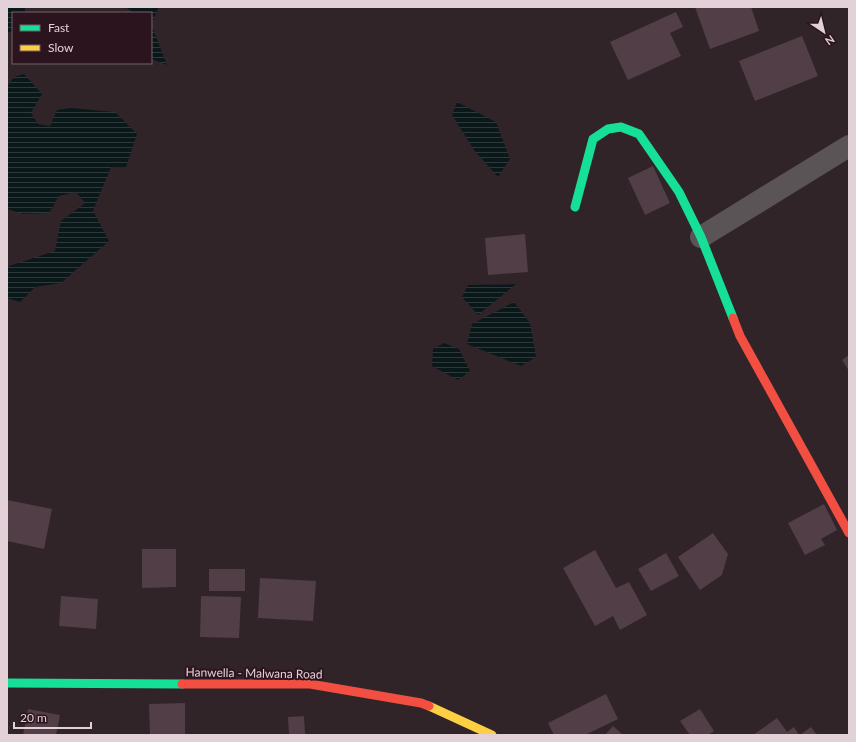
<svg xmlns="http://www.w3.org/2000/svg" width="856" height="742" font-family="Lato,sans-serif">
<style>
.water{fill:url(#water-rules)}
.building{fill:#513e47}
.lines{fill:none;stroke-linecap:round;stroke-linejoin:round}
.street{stroke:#5a5457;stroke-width:22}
.fast{stroke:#16e098;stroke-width:9}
.slow{stroke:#ffcf43;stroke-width:9}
.jam{stroke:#f24e42;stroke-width:9}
.labels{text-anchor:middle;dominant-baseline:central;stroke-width:4;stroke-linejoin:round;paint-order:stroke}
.street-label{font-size:12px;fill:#e2d1d7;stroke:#2c141e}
</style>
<defs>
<pattern id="water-rules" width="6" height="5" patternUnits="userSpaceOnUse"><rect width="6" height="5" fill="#0b181a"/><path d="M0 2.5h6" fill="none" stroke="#2e393b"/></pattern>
</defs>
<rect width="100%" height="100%" fill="#302429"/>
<path class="water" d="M7,7H25V13H13V31L7,33Z
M125,7H159L151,24L167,65L151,59V13H134Z
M24,74L42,94L31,113L38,124L50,126L57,110L71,108L115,112L137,134L126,167H111L93,211L109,241L61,283L35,287L20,302L7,298V270L9,266L55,251L61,221L85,203L76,192L59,196L49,213L23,214L7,209V87L14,77Z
M457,102L496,122L510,159L498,177L474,150L452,115Z
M516,284L478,315L462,297L468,285Z
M514,302L530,323L536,357L521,366L467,344L472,324Z
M444,343L459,349L470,371L458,380L432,366L433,349Z"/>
<path class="building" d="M695,7H751L759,31L710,49Z
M676,12L683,27L670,33L681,56L628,80L610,42Z
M802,36L818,76L755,101L739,61Z
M653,166L670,203L645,215L628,178Z
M525,234L528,272L488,275L485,238Z
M849,355V371L842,360Z
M7,500L52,509L44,549L7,541Z
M824,504L837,530L821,539L825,545L805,555L788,523Z
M713,533L728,554L722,575L700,590L678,557Z
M142,549H176V587L142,588Z
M595,550L616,588L629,582L647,615L620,630L613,616L595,626L563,568Z
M666,553L679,576L651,591L638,569Z
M209,569H245V591H209Z
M260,578L316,581L313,621L258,618Z
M61,596L98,599L96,629L59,626Z
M201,596L241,597L239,638L200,637Z
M606,694L618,719L585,735H554L548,723Z
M185,703V734L150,735L149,704Z
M28,709L60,715L56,735H23Z
M700,709L714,731L708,735H690L680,721Z
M304,716L305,734L289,735L288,717Z
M777,718L787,732L794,727L799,735H753Z
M613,726L623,735H605Z
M811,727L817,735H800Z"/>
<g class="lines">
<path class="street" d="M701,237L849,146"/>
<path class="fast" d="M575,207L593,139L608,129L621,127L639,134L679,192L701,237L733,318
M7,683L182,684"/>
<path class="slow" d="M429,706L492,735"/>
<path class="jam" d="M733,318L740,336L849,533
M182,684H310L421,703L429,706"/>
</g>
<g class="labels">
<g class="street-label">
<text transform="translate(254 673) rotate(1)">Hanwella - Malwana Road</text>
</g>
</g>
<rect width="856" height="742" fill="none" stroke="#e2d1d7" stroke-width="16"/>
<rect x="12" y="12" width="140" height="52" fill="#2c141e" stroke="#756068"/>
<rect x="20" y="25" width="20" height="6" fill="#16e098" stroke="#756068"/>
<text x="48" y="32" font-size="12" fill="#e2d1d7">Fast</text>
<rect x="20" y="45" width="20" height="6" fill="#ffcf43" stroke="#756068"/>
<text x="48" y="52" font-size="12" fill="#e2d1d7">Slow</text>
<g transform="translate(824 32) rotate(145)" stroke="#2c141e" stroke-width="3" paint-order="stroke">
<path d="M0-3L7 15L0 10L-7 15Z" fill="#e2d1d7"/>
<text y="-6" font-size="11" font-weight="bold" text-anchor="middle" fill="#e2d1d7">N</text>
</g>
<path d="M14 722v6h77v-6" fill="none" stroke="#e2d1d7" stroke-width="2"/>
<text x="20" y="722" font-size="12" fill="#e2d1d7" stroke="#2c141e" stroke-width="3" paint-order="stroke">20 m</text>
</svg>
